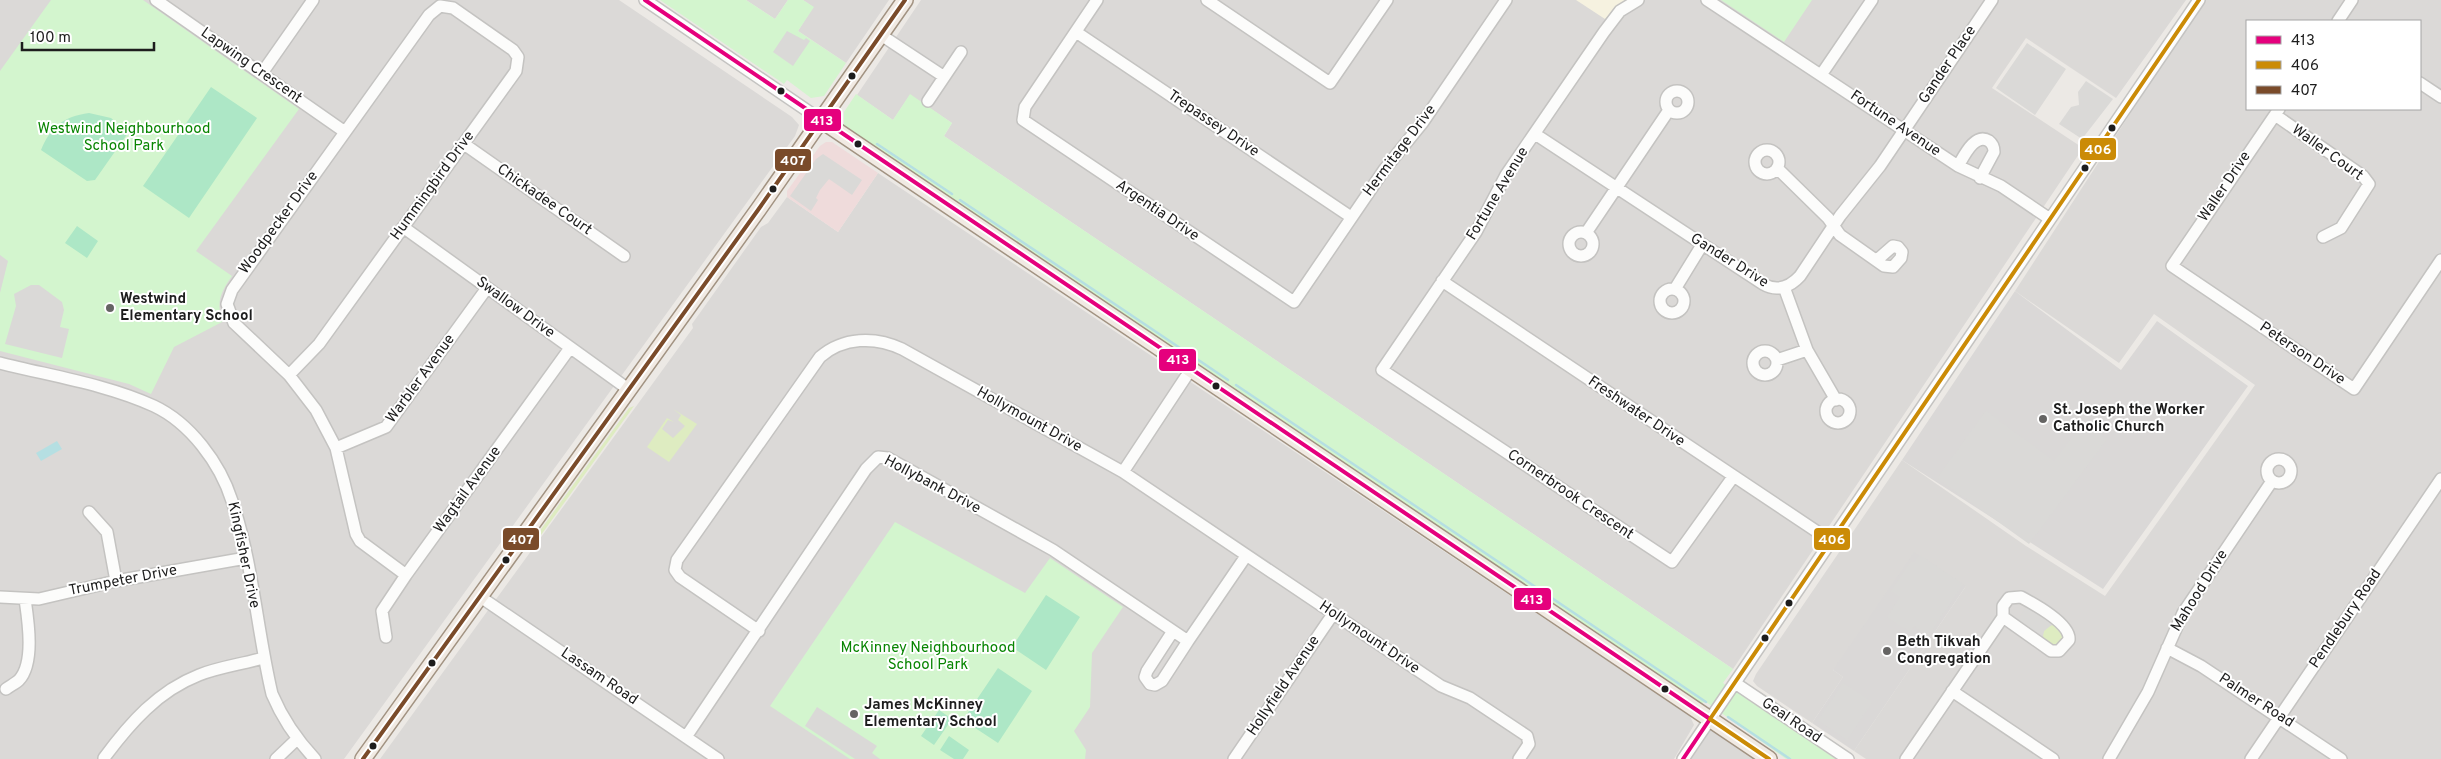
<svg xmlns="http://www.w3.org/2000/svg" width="2441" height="759" font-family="Overpass,sans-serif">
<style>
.residential{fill:#dbd9d7;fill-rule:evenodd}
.commercial{fill:#efdbdb}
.education{fill:#f6f2e0}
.religious{fill:#dad8d7}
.grass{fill:#deecc1}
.park{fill:#d3f5ce}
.pitch{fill:#ade7c6}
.parking{fill:#dad9d7}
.water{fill:#b5dfe2}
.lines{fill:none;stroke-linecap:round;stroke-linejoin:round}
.stream{stroke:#b5dfe2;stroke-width:2.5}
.minor-casing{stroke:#c4c3c1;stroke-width:14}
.major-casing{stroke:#a29382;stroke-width:18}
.minor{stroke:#fcfcfb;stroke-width:11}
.major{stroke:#f1eae3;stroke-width:15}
.bus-1-casing{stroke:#fff;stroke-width:8}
.bus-2-casing{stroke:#fff;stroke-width:8}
.bus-3-casing{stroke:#fff;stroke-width:8}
.bus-1{stroke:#e5007d;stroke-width:4}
.bus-2{stroke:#cb8b06;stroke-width:4}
.bus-3{stroke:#7a4b2a;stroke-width:4}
.bus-dot{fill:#1d1d1d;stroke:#fff;stroke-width:2}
.poi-dot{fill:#656463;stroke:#fff;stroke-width:2}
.labels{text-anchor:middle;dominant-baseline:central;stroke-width:4;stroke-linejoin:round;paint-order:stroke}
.street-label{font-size:15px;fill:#1d1d1d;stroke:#fff}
.park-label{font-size:15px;fill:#088502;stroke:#fff}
.poi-label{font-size:15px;font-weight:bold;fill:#1d1d1d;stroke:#fff;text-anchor:start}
.line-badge{stroke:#fff;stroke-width:2}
.badge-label{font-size:14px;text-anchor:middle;font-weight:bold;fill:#fff}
</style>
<rect width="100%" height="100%" fill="#ece9e5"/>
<path class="residential" d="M0,0H619L792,117L799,125L795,136L344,759H0Z
M746,0H788L775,19Z
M803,0H889L846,63L798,31L813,7Z
M921,0H2186L2116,98L2026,38L1992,88L2083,148L1733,669L944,136L952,123L910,95L893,120L857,95Z
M2204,0H2441V759H1866L1854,751L1966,586L1833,670L1843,677L1812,723L1757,686L1753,681L1756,674L1902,460L2026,546L2105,596L2255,385L2154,314L2119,363L2015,291ZM2247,21H2420V109H2247Z
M878,173L1690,716L1694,725L1674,759H380L693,328L692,324L761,227L768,223L787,197L838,232Z
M1711,725L1760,759H1688Z"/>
<path class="commercial" d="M826,142H832L878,173L838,232L787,197V191L820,146Z"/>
<path class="education" d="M1576,0H1625L1605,19Z"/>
<path class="religious" d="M2015,291L2121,370L2157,321L2248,386L2103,589L1902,460Z
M1914,552L1966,586L1854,751L1812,723L1843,677L1833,670Z"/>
<path class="grass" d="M634,406L541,535L536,536L629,408Z
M673,409L697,424L669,462L647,447L667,418L674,422L668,420L662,429L673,438L685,426L678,420L681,415Z
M2043 635a10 10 0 1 1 20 0a10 10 0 1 1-20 0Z"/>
<path class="park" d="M51,0H143L299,109L196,251L232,276C222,290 214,304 224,321L174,347L151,394L129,384L0,351V293L8,261L0,255V71Z
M660,0H746L775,19L788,0H803L814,7L798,31L846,63L824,96L811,98L787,80L784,84Z
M1721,0H1812L1784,42Z
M856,94L893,120L910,94L952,123L944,136L1733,669L1723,683L1836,759H1786L1706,702L1701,703L1669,683L953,201L844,125V112Z
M895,522L1025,593L1050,558L1123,607L1092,653L1090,707L1074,731L1086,750L1085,759H850L770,706Z"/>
<path class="pitch" d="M211,87L257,118L189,218L143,186Z
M89,113L111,118L128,133L95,180L87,181L41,150C51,126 63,117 89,113Z
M77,226L98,241L87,258L65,243Z
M1046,595L1080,617L1046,670L1012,647Z
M998,668L1032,691L998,743L963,720Z
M939,710L952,719L934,745L921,736Z
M949,736L969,750L963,759H954L940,750Z"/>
<path class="parking" d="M787,31L804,40L806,38L810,41L793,66L773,52Z
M2027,43L2066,69L2035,115L1996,88Z
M2086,81L2113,99L2082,139L2059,124L2071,107L2079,105L2078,92Z
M823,154L862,180L852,195L829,179L820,190L816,198L818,200L811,211L790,196L816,159Z
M31,285H39L62,302L64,310L60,327L69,329L62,358L5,344L16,306L14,294Z
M1986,411L2054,461L2082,424L2107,439L2029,544L1937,478Z
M1920,555L1963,584L1928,636L1914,626L1910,632L1887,617L1900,597L1891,591L1911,561L1914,563Z
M2026,607L2053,624L2044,631L2042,639L2016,622Z
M1843,683L1872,702L1847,740L1818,720Z
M817,707L877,746L872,753L880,759H855L805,726Z"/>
<path class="water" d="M57,441L62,449L41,461L36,453Z"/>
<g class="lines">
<path class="stream" d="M877,144L952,194
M960,200L1186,352
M1194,357L1228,380
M1236,385L1706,702
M1728,717L1790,759"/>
<defs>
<path id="minor" d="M156,0L345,132
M645,0L821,120
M1097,0L1025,107L1023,120L1294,302L1384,170L1423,122L1506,0
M1207,0L1330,83L1387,0
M1638,0L1620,11L1604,32L1506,175L1476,232L1382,370L1672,562L1733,477
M1707,0L1958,166L2001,186L2050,219
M2338,21L2352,0
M1076,32L1351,217
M881,35L943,76
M262,73L313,0
M1821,75L1872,0
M2420,83L2441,97
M1666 102a11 11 0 1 1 22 0a11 11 0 1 1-22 0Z
M928,101L961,52
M2279,109L2172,266L2354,389L2441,260
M2275,115L2363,176L2369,184L2341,228L2323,237
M1535,134L1763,284C1777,292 1790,287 1800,276L1840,216L1880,166L1992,0
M464,144L624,256
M1755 162a12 12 0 1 1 24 0a12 12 0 1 1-24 0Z
M1958,166C1964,156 1975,132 1989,141C1993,144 1994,147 1994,152L1980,178
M1777,168L1828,218L1840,235L1884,266L1893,267L1901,258L1902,252L1898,247L1893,246L1877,260
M403,227L628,389
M1569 244a12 12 0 1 1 24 0a12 12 0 1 1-24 0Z
M1586,233L1669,110
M1442,281L1831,541
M1784,287L1807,350L1836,400
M1660 301a12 12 0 1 1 24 0a12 12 0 1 1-24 0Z
M1675,289L1702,245
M1753 363a12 12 0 1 1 24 0a12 12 0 1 1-24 0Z
M1777,360L1807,350
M0,363C51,376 106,384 154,406C190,423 220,463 232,501C253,563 257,631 272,694C283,720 296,739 315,759
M289,375L319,344L516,71L518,57L513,50L453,8L440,6L429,15L232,290L227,304L234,323L289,375L316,410L336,448L356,534L360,541L406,575
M1826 411a12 12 0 1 1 24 0a12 12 0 1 1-24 0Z
M336,448L386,427L487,288
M2267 471a12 12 0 1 1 24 0a12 12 0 1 1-24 0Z
M1123,472L1191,369
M89,512L107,532L116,581
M479,596L718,759
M0,597L39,599L116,581L246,558
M759,631L680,577L675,570L677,560L820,357C843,337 875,336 902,349L1123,472L1441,686L1470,698L1527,736L1529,744L1519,759
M1173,631L1147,671L1145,677L1150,684L1155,685L1162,681L1188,641
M386,637L382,611L406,575L570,348
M2167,648L2201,666L2341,759
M1735,683L1848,759
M6,689C10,686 16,683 19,680C35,663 28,620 25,599
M1952,691L2053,759
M686,737L866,469L878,457L888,458L1053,550L1188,641L1246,556
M104,758C130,723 158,691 199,675C219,667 243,664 263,658
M276,759L297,739
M1234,759L1333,614
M1683,759L2199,0
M1906,759L2003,617V606L2009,598L2021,597C2034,604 2071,624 2069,640L2059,651H2051L2003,617
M2109,759L2148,692L2183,613L2272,481
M2251,759L2441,479"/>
<path id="major" d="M821,120L1769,759
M363,759L758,210L905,0"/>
</defs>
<use href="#minor" class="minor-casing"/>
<use href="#major" class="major-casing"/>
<use href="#minor" class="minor"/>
<use href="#major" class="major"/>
<defs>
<path id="bus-1" d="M645,0L1710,719
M1683,759L1710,719"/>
<path id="bus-2" d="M1710,719L2199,0
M1710,719L1769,759"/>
<path id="bus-3" d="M363,759L758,210L905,0"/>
</defs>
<use href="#bus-1" class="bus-1-casing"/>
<use href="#bus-2" class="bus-2-casing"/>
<use href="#bus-3" class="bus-3-casing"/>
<use href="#bus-1" class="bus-1"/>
<use href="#bus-2" class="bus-2"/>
<use href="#bus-3" class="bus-3"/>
</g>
<g class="bus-dot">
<circle cx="852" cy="76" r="4.5"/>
<circle cx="781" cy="91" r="4.5"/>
<circle cx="2112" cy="128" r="4.5"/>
<circle cx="858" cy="144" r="4.5"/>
<circle cx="2085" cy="168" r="4.5"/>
<circle cx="773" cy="189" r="4.5"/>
<circle cx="1216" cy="386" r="4.5"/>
<circle cx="506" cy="560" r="4.5"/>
<circle cx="1789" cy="603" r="4.5"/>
<circle cx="1765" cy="638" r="4.5"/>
<circle cx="432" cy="663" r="4.5"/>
<circle cx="1665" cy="689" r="4.5"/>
<circle cx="373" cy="746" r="4.5"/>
</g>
<g class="poi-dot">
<circle cx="110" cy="308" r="5"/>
<circle cx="2043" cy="419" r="5"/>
<circle cx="1887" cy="651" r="5"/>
<circle cx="854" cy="714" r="5"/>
</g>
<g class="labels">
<g class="street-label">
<text transform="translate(1948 65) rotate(-56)">Gander Place</text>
<text transform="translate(251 66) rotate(35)">Lapwing Crescent</text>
<text transform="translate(1213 124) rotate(34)">Trepassey Drive</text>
<text transform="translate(1895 124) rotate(34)">Fortune Avenue</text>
<text transform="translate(1400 151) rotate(-53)">Hermitage Drive</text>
<text transform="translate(2327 153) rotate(36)">Waller Court</text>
<text transform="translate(433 186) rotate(-54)">Hummingbird Drive</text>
<text transform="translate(2225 187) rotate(-56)">Waller Drive</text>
<text transform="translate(1498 194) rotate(-59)">Fortune Avenue</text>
<text transform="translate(544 200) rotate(35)">Chickadee Court</text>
<text transform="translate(1157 211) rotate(34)">Argentia Drive</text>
<text transform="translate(279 223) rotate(-54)">Woodpecker Drive</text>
<text transform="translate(1729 261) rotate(32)">Gander Drive</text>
<text transform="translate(515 308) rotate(36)">Swallow Drive</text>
<text transform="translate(2302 354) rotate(34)">Peterson Drive</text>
<text transform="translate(421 379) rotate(-54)">Warbler Avenue</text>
<text transform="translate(1636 412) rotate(34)">Freshwater Drive</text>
<text transform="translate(1029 420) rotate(29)">Hollymount Drive</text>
<text transform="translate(932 485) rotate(28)">Hollybank Drive</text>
<text transform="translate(468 490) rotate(-54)">Wagtail Avenue</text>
<text transform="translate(1570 495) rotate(34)">Cornerbrook Crescent</text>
<text transform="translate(243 555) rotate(78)">Kingfisher Drive</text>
<text transform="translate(123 581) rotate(-11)">Trumpeter Drive</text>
<text transform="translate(2200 591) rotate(-58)">Mahood Drive</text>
<text transform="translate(2346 619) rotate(-56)">Pendlebury Road</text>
<text transform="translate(1369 638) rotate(34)">Hollymount Drive</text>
<text transform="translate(599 677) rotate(34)">Lassam Road</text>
<text transform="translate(1284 686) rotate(-56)">Hollyfield Avenue</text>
<text transform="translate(2256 701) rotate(33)">Palmer Road</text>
<text transform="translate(1791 721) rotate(34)">Geal Road</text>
</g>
<g class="park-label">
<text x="124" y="129">Westwind Neighbourhood<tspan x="124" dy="17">School Park</tspan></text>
<text x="928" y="648">McKinney Neighbourhood<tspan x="928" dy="17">School Park</tspan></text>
</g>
<g class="poi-label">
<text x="120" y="299">Westwind<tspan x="120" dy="17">Elementary School</tspan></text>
<text x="2053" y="410">St. Joseph the Worker<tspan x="2053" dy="17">Catholic Church</tspan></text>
<text x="1897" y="642">Beth Tikvah<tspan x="1897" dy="17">Congregation</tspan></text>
<text x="864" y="705">James McKinney<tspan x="864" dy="17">Elementary School</tspan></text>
</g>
</g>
<g class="line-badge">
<rect x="803" y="108" width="39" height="24" rx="5" fill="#e5007d"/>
<rect x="2079" y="137" width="38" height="24" rx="5" fill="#cb8b06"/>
<rect x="774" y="148" width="38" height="24" rx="5" fill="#7a4b2a"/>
<rect x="1158" y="348" width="39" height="24" rx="5" fill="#e5007d"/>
<rect x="1813" y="527" width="38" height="24" rx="5" fill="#cb8b06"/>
<rect x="502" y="527" width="38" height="24" rx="5" fill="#7a4b2a"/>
<rect x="1513" y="587" width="39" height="24" rx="5" fill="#e5007d"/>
</g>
<g class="badge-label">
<text x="822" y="125">413</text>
<text x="2098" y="154">406</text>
<text x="793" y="165">407</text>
<text x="1178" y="364">413</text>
<text x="1832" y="544">406</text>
<text x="521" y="544">407</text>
<text x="1532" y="604">413</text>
</g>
<rect x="2246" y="20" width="175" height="90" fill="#ffffff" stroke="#a5a5a5"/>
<rect x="2256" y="36" width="25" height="8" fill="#e5007d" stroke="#a5a5a5"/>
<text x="2291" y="45" font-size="15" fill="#1d1d1d">413</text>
<rect x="2256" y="61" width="25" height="8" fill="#cb8b06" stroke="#a5a5a5"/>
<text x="2291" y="70" font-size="15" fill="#1d1d1d">406</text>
<rect x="2256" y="86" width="25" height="8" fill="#7a4b2a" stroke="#a5a5a5"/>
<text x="2291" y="95" font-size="15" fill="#1d1d1d">407</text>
<path d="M22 42v8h132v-8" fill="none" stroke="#1d1d1d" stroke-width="2.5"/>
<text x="30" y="42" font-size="15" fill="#1d1d1d" stroke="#ffffff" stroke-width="4" paint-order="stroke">100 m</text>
</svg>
